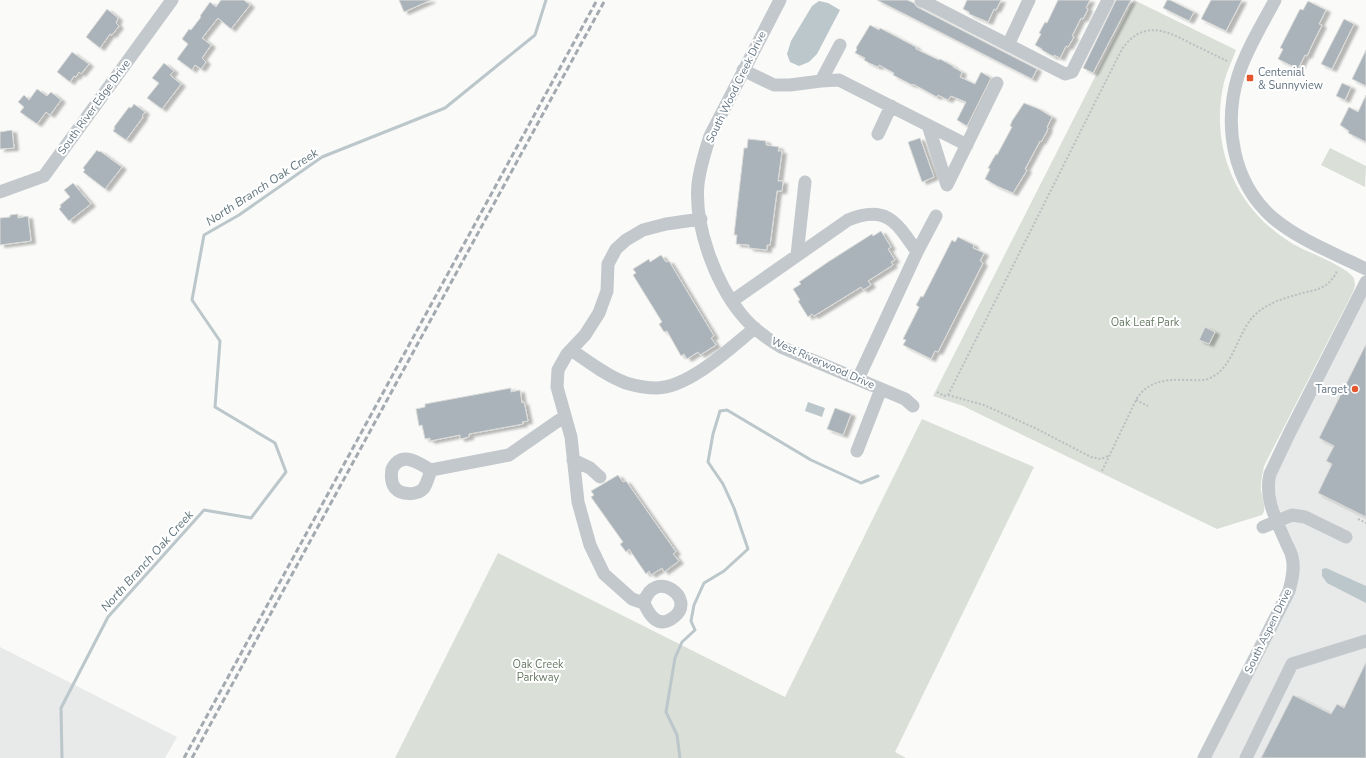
<svg xmlns="http://www.w3.org/2000/svg" width="1366" height="758" font-family="'Nunito Sans',sans-serif">
<style>
.built{fill:#e8e9e9}
.green{fill:#dadfd7}
.water{fill:#bbc7cb}
.lines{fill:none;stroke-linecap:round;stroke-linejoin:round}
.stream{stroke:#bbc7cb;stroke-width:3}
.building{fill:#aab3b9;stroke:#dcdcda;filter:url(#shadow)}
.path{stroke:#bbbfc2;stroke-width:2;stroke-dasharray:2 2;stroke-linecap:butt}
.minor{stroke:#c3c8cc;stroke-width:13}
.rail{stroke:#a2aab0;stroke-width:3;stroke-dasharray:6 3;stroke-linecap:butt}
.poi-dot{fill:#e4572e;stroke:#fff;stroke-width:1.5}
.labels{text-anchor:middle;dominant-baseline:central;stroke-width:4;stroke-linejoin:round;paint-order:stroke}
.poi-label{font-size:11px;fill:#657683;stroke:#fff;text-anchor:start}
.street-label{font-size:11px;fill:#657683;stroke:#fff}
.park-label{font-size:11px;fill:#687a64;stroke:#fff}
.water-label{font-size:12px;font-style:italic;fill:#60757c;stroke:#fff}
</style>
<defs>
<filter id="shadow"><feDropShadow dx="4.5" dy="2.5" stdDeviation="1" flood-color="#0004"/></filter>
</defs>
<rect width="100%" height="100%" fill="#fafaf8"/>
<path class="built" d="M1366,294V758H1208L1288,605L1293,542L1277,503L1274,489L1277,472Z
M0,647L177,737L165,758H0Z"/>
<path class="green" d="M1134,0L1236,50C1232,61 1227,71 1224,82C1209,147 1236,210 1293,244C1309,253 1344,265 1354,278L1355,285L1353,292L1264,466C1263,472 1261,479 1261,486C1260,496 1268,507 1262,515L1217,529L963,406L933,396Z
M1330,148L1366,166L1365,187L1321,165Z
M922,419L1034,467L895,752L906,758H395L498,553L785,697Z"/>
<path class="water" d="M819,1L828,3L840,10L817,54L809,62L799,66L790,62L787,54L791,41L812,6Z
M808,402L825,408L822,417L805,411Z
M1326,568L1366,586V603L1327,583L1322,576V569Z"/>
<g class="lines">
<path class="stream" d="M62,758L61,708L108,617L204,510L251,518L286,472L275,443L215,407L220,341L192,300L204,235L239,215L322,157L445,108L535,35L546,0
M680,758L677,735L666,712L675,658L682,642L695,630L691,621L694,605L704,583L724,571L748,549L734,508L723,484L708,462L713,434L720,411L727,410L811,460L861,483L878,476"/>
</g>
<path class="building" d="M221,0H244L250,5L231,29L218,18L202,38L211,45L202,58L206,62L201,69L195,65L192,70L177,59L188,44L182,39L189,29L191,30L201,17L200,16L210,2L216,7Z
M399,0H431L404,12Z
M877,0H907L914,3L917,7L1037,69L1032,79Z
M967,0H1001L996,10L994,9L988,22L969,14V12L963,9Z
M1058,0H1090L1086,8L1088,9L1083,19L1081,18L1072,36L1074,37L1068,47L1066,46L1060,58L1054,55V57L1042,50V49L1035,45L1041,34L1039,33L1045,22L1047,23Z
M1116,0H1131L1093,73L1083,68Z
M1167,0H1170L1194,12L1189,21L1163,8Z
M1211,0H1242L1226,31L1201,19Z
M1308,1L1326,10L1319,24L1322,25L1312,45L1307,56L1305,55L1298,69L1278,59L1283,49L1280,48L1300,9L1303,10Z
M107,9L118,18L116,23L119,26L112,35L110,34L100,48L86,37Z
M1344,19L1354,24L1332,69L1321,64Z
M870,25L879,30L880,28L916,47V49L939,60L940,59L953,66V67L962,72L960,77L975,84L981,72L991,78L967,126L957,120L966,102L951,96L948,100L938,95L937,97L935,96L913,84L912,85L893,75L894,73L879,65L878,67L869,63L864,60L865,58L855,53L857,49L856,48Z
M1366,50V86L1352,79Z
M72,52L89,64L81,74L79,72L76,77L74,76L70,82L57,72Z
M164,63L174,71L170,75L181,84L162,109L147,98L159,83L152,78Z
M1342,83L1351,87L1345,100L1336,96Z
M37,89L47,96L51,92L61,100L50,115L46,112L37,124L20,112L24,107L18,102L24,95L29,100Z
M1366,95V142L1348,133L1349,131L1340,125L1349,107L1358,112Z
M1024,103L1039,109L1052,117L1047,127L1048,128L1047,131L1041,142L1040,141L1025,169L1027,170L1024,175L1013,193L997,186L985,179L990,169L988,168L993,159L996,154L997,155L1012,127L1010,126L1012,121Z
M134,104L145,112L142,116L143,117L126,140L113,131L115,128L114,127L129,107L131,108Z
M12,130L14,148L0,149V132Z
M920,138L934,177L922,182L908,142Z
M748,139L766,141V145L779,147L778,151H782L778,181H783L782,191H777L770,245H767V250L749,248V245L736,244L737,235H734L744,148H747Z
M97,150L99,152L100,151L122,167L105,189L83,172L85,170L83,168Z
M73,183L91,204L69,221L59,209L61,207L60,205L70,197L64,190Z
M18,214V218L28,216L31,241L0,245V218L10,217V215Z
M881,231L891,247L888,249L895,260L891,262L893,265L868,281L871,285L863,290L861,287L814,316L812,314L808,317L798,301L800,300L793,289L801,284L799,282L828,262L872,234L873,236Z
M958,237L974,245L973,248L984,253L980,261L983,263L938,352L935,351L931,359L903,345L906,340L903,339L919,307L916,305L921,296L923,297L952,240L955,242Z
M661,255L666,262L669,261L714,336L711,338L716,345L700,355L698,352L687,359L684,354L681,356L667,331L664,332L659,324L662,322L633,275L636,273L633,269L649,259L650,262Z
M1205,327L1215,332L1209,344L1199,340Z
M1366,344V517L1318,493L1332,464L1326,461L1334,446L1319,438Z
M511,388V392L520,390L522,403L524,402L528,421L522,422L523,424L469,434V437L460,439V435L430,441V438L425,439L422,425L419,426L416,409L425,407V404Z
M835,408L851,414L843,435L827,429Z
M618,475L623,482L626,481L676,552L673,554L679,561L664,572L662,568L651,575L649,571L646,574L629,549L626,552L620,544L623,542L591,497L594,495L591,491Z
M1366,662V758H1261L1293,695L1331,714L1337,704L1344,708Z"/>
<g class="lines">
<path class="path" d="M937,392L944,396L948,395L1122,49C1142,21 1164,29 1190,43C1202,49 1215,55 1227,61
M948,395L984,405L1035,428L1091,457L1101,459L1108,456
M1136,400L1148,406
M1102,471L1136,400C1147,381 1166,379 1187,380C1194,380 1201,381 1208,379C1233,369 1236,337 1252,318C1266,302 1286,298 1306,292C1313,291 1320,289 1326,285C1331,281 1335,276 1337,271
M1358,519L1366,523"/>
<path class="minor" d="M780,0L710,136C705,152 700,167 698,184C694,225 715,282 741,314C752,328 766,338 781,347L905,399L913,406
M921,0L1065,74L1072,72L1108,0
M1275,0C1262,25 1246,50 1238,76C1223,126 1233,183 1273,218C1299,240 1336,254 1366,269
M1008,45L1029,0
M743,70L774,85H790L821,81L839,80L967,145
M821,81L840,45
M928,125L947,185L997,83
M878,134L891,106
M0,192L44,176L172,0
M917,252L936,216
M797,255L805,182
M732,301L848,220C887,204 897,223 917,252L858,379
M571,350C588,361 606,376 626,383C636,386 646,388 657,388C690,387 730,348 755,328
M857,451L881,389
M573,460L590,468L600,477
M431,470C418,463 402,450 392,469C391,475 391,483 395,488C401,495 417,496 424,488C427,483 429,476 431,470L509,455L565,416
M1263,527L1292,515L1305,517L1346,537
M644,603C653,567 698,598 674,617C659,629 650,617 644,603L632,599L604,574L590,545L578,502L571,437L557,387L558,370L567,354L585,335L599,313L607,291L608,264L616,249L626,240L643,230L666,224L701,219
M1204,758L1289,591C1292,580 1295,568 1292,557C1291,551 1287,546 1285,540C1276,519 1264,498 1270,474L1289,434L1366,282
M1246,758L1292,664L1366,641"/>
<path class="rail" d="M184,758L597,0
M192,758L605,0"/>
</g>
<g class="poi-dot">
<rect x="1246" y="74" width="8" height="8" rx="2"/>
<circle cx="1355" cy="389" r="4"/>
</g>
<g class="labels">
<g class="poi-label">
<text x="1258" y="72">Centenial<tspan x="1258" dy="13">&amp; Sunnyview</tspan></text>
<text x="1347" y="389" text-anchor="end">Target</text>
</g>
<g class="street-label">
<text transform="translate(736 87) rotate(-64)">South Wood Creek Drive</text>
<text transform="translate(94 107) rotate(-54)">South River Edge Drive</text>
<text transform="translate(823 363) rotate(24)">West Riverwood Drive</text>
<text transform="translate(1268 631) rotate(-64)">South Aspen Drive</text>
</g>
<g class="park-label">
<text x="1145" y="322">Oak Leaf Park</text>
<text x="538" y="664">Oak Creek<tspan x="538" dy="13">Parkway</tspan></text>
</g>
<g class="water-label">
<text transform="translate(262 187) rotate(-33)">North Branch Oak Creek</text>
<text transform="translate(147 561) rotate(-48)">North Branch Oak Creek</text>
</g>
</g>
</svg>
